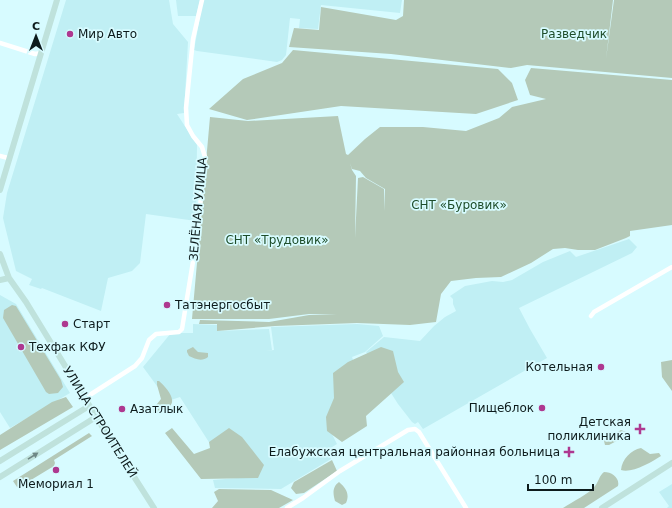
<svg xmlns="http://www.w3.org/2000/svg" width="672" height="508" font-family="'DejaVu Sans',sans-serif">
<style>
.built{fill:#c0eff4}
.green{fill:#b4c9b8;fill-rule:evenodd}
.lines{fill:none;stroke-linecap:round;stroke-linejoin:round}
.street{stroke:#fff;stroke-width:4.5}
.secondary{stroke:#bfe2dc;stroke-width:6}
.oneway{fill:#6f8886}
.poi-dot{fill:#ae3890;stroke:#d7fbff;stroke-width:1.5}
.labels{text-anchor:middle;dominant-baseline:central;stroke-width:3.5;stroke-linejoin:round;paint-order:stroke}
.poi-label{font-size:12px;fill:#0d1b1c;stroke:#d7fbff;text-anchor:start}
.park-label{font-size:12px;fill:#1e4d2a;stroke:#d7fbff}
.street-label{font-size:12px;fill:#0d1b1c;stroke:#d7fbff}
</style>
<rect width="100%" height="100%" fill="#d7fbff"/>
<path class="built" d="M66,0H169L173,24L188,42L184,113L177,114L197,145L196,221L146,214L140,263L132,271L108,278L101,311L42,288L41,289L29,285L32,279L16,271L3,218L7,193Z
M176,0H200L196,16H178Z
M203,0H402L400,13L321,5L318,29L299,28L300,19L290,18L286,55L282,60L277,62L197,51L194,50Z
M629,239L637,247L632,253L519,308L530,329L547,358L423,429L418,422L415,424L412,422L398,404L391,393L387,383L366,352L384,337L420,341L434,326L445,317L456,311L453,304V299L450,296L465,286L492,281L503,282L512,280L543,262L570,251L576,257Z
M0,295L16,304L70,393L10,428L0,412Z
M193,324L217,325V331L269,329L272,350L265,351L274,350L271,327L357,324L379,326L383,336L365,352L352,357L355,365L332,434L337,444L327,450L331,459L281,489L215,488L213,480L238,478L230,475L180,397L168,401L143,367L171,333H193Z
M672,484V508H667L669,506L659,492Z"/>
<path class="green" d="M404,0H613L606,59L614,0H672V78L527,65L511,68L391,54L289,47L294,28L319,30L321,7L396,20L403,16Z
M293,50L498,69L512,83L518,100L476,114L341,106L247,120L209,109L243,79L282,63Z
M531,68L672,80V225L630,231V236L626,238L595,250H578L565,248L553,249L531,263L501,277L476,278L451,281L441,294L436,322L410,325L357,323L275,326L217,331V324H199L200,320L269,322L309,315L337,314H309L269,319H192L210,117L248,121L338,116L346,154L348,155L365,139L380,127H423L466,131L499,118L512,107L546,99L530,95L525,80ZM350,163L352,169L360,171L366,178L385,189L384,211V189L363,177L358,178L355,238L356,176L352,170Z
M12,305L16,306L61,380L63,387L58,393L49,394L46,392L3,318L4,310Z
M193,347L198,352L208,353V357C202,362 195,359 189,356L187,352V350Z
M381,347L393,351L398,372L404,382L366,416L367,426L342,442L327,431L326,417L334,398L333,373L348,362Z
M672,360V391L662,377L661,362Z
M157,381H159C165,386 177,399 170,406C166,411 160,412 155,413H153V409L161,399L157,385Z
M66,397L73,407L0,450V435L52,402Z
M172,428L194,454L210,448L209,442L229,428L242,437L264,465L258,478L201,479L165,433Z
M621,430L626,432V436L609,445H605L604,441L605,439Z
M89,433L92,436L54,460L55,463L54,466L26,483L17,487L13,481Z
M641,448L650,454L659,453L661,456C652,462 631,474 621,470C622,459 631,450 641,448Z
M332,460L337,471L304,493L296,494L291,488L294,482Z
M604,472C612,472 620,478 618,486L584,508H563C573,501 588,495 595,486C599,481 599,476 604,472Z
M339,482C346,488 350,494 346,503L342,505L335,501C333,494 332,487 339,482Z
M219,489L271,490L293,500L279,508H212L218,501L214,492Z"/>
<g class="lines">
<path class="street" d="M0,43L35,54L41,53
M0,156L8,158
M591,316L594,312L672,267
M85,398L135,366L142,358L149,340L156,334L179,332L182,329L197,237L205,157L202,147L193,136L187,125L186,108L193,39L202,0
M287,508L303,498L340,471L408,430L415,429L419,432L466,508"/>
<path class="secondary" d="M0,190L57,0
M0,254L9,278L26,302L108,436L154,508
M0,280L9,278
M0,461L89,406
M0,477L96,417
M602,508L672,463"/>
</g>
<defs><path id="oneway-solid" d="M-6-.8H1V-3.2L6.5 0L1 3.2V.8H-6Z"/></defs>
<use class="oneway" href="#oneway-solid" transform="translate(33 456) rotate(-32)"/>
<g class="poi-dot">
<circle cx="70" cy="34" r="4"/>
<circle cx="167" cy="305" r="4"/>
<circle cx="65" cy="324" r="4"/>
<circle cx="21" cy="347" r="4"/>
<circle cx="601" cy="367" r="4"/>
<circle cx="542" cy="408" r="4"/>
<circle cx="122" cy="409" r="4"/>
<path d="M638 423h4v4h4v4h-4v4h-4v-4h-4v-4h4z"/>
<path d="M567 446h4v4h4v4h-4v4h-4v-4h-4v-4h4z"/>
<circle cx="56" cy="470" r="4"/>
</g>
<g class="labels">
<g class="poi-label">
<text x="78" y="34">Мир Авто</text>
<text x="175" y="305">Татэнергосбыт</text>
<text x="73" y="324">Старт</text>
<text x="29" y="347">Техфак КФУ</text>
<text x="593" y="367" text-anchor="end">Котельная</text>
<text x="534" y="408" text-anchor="end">Пищеблок</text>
<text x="130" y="409">Азатлык</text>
<text x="631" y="422" text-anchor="end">Детская<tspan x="631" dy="14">поликлиника</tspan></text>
<text x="560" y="452" text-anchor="end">Елабужская центральная районная больница</text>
<text x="56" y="484" text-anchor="middle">Мемориал 1</text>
</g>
<g class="park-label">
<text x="574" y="34">Разведчик</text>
<text x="459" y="205">СНТ «Буровик»</text>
<text x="277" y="240">СНТ «Трудовик»</text>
</g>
<g class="street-label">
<text transform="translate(198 209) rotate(-85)">ЗЕЛЁНАЯ УЛИЦА</text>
<text transform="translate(100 422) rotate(58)">УЛИЦА СТРОИТЕЛЕЙ</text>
</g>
</g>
<g transform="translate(36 36)" stroke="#d7fbff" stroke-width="3" paint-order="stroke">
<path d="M0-3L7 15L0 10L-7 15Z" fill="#0d1b1c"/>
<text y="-6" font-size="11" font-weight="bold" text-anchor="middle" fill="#0d1b1c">С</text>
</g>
<path d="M528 484v6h65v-6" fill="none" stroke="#0d1b1c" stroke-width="2"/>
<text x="534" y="484" font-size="12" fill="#0d1b1c" stroke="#d7fbff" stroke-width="3" paint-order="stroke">100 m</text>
</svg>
